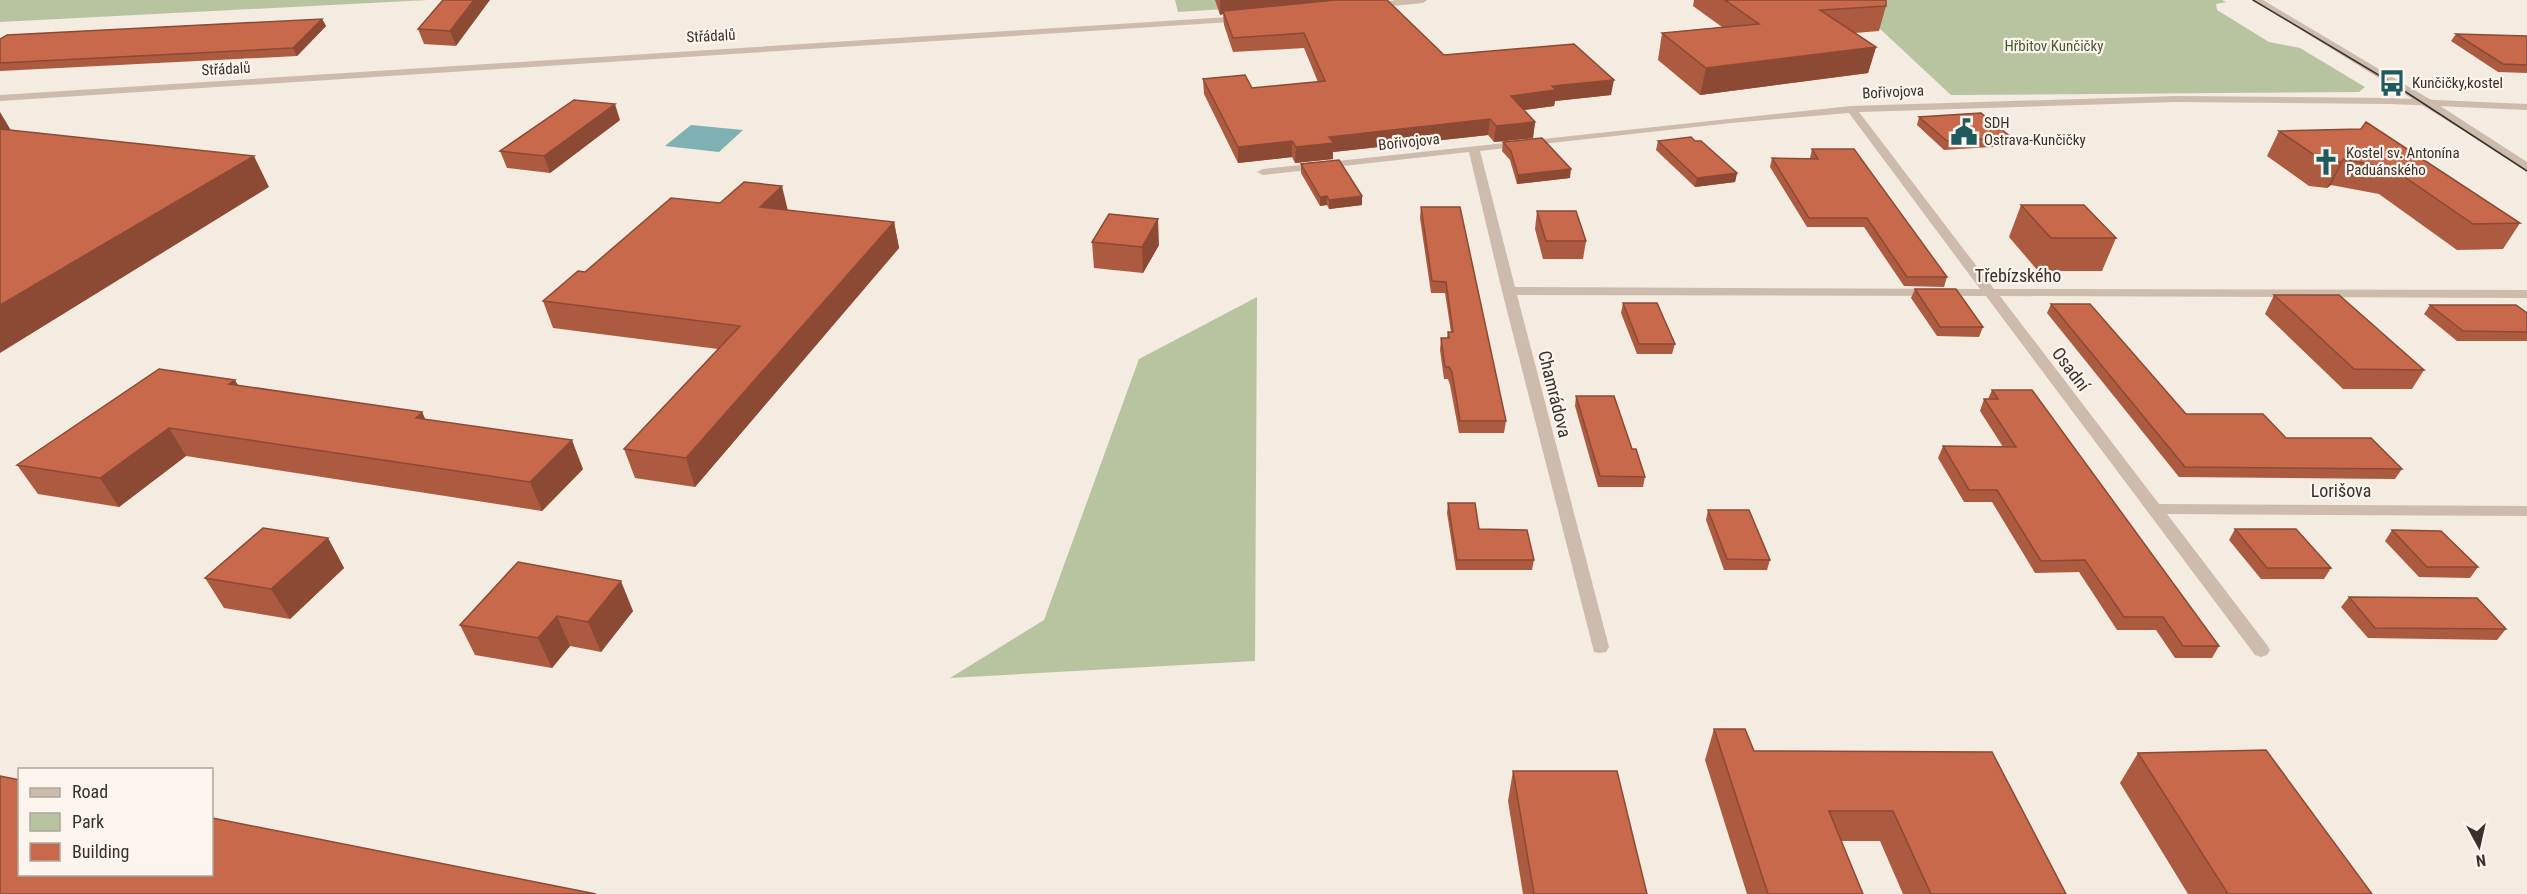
<svg xmlns="http://www.w3.org/2000/svg" width="2527" height="894" font-family="'Roboto Condensed',sans-serif">
<style>
.green{fill:#b8c4a0}
.water{fill:#7fb0b2}
.lines{fill:none;stroke-linecap:round;stroke-linejoin:round}
.minor{fill:#cdbbac;fill-rule:evenodd}
.tertiary{fill:#cdbbac;fill-rule:evenodd}
.tram{stroke:#3b302b;stroke-width:1.5}
.wall{fill:#ac5a40}
.shaded-wall{fill:#8c4a34}
.building{fill:#c8694b;stroke:#8c4a34;stroke-width:1.5}
.labels{text-anchor:middle;dominant-baseline:central;stroke-width:4.5;stroke-linejoin:round;paint-order:stroke}
.far-street-label{font-size:15px;fill:#3b302b;stroke:#fbf5ee}
.far-park-label{font-size:15px;fill:#4a5a2e;stroke:#fbf5ee}
.far-poi-label{font-size:15px;fill:#3b302b;stroke:#fbf5ee;text-anchor:start}
.street-label{font-size:18px;fill:#3b302b;stroke:#fbf5ee}
</style>
<rect width="100%" height="100%" fill="#f4ebe1"/>
<path class="green" d="M0,0H428L0,22Z
M1175,0H1333L1334,2L1178,12Z
M1849,0H2222L2226,2L2216,4L2217,10L2269,42L2300,48L2365,87L2359,92L1951,95Z
M1257,297L1255,661L950,678L1044,620L1139,359Z"/>
<path class="water" d="M691,125L743,130L719,152L665,146Z"/>
<g class="lines">
<path class="minor" d="M1396,0H1427L1423,3L1372,8L1368,5Z
M1244,16L1249,19L1247,21L0,101V95Z
M2176,96L2391,98L2527,104V110L2391,104L2176,102L1859,112L1994,289L2527,290V298L2000,296L2159,504L2527,506V516L2167,514L2267,645L2270,650L2267,655L2261,657L2255,655L1986,296L1517,295L1609,647L1606,652L1600,653L1594,652L1502,291L1469,152L1263,175L1257,172L1263,169L1851,106ZM1849,113L1980,289L1515,287L1480,151L1731,123Z"/>
<path class="tertiary" d="M2253,0H2263L2431,100L2527,162V170Z"/>
<path class="tram" d="M2253,0L2392,83L2527,171"/>
</g>
<path class="wall" d="M443,0L456,46L424,44L418,29Z
M1215,0H1387L1444,55L1611,95L1555,101L1554,106L1524,110L1535,122L1533,138L1494,142L1488,135L1333,152V159L1295,163L1292,157L1238,163L1204,94L1203,79L1252,88L1318,82L1304,48L1233,52L1224,25L1223,14L1220,15Z
M1694,0H1886V6L1879,31L1855,33L1876,47L1868,73L1700,95L1658,60L1662,33L1722,27L1693,6Z
M322,19L326,26L297,56L0,71V39Z
M2456,34L2527,36V73L2498,72L2451,41Z
M1919,117L2011,137L2007,146L1944,150L1917,125Z
M620,120L550,173L507,168L500,151Z
M2361,129L2520,223L2503,249L2457,250L2379,194L2331,185L2327,188L2309,186L2267,156L2279,131Z
M1658,141L1737,173L1735,182L1695,187L1656,150Z
M1503,142L1570,178L1517,184L1510,160L1502,151Z
M1812,149L1947,277L1944,287L1904,286L1864,227H1807L1770,167L1772,158H1810Z
M1301,164L1362,196V205L1329,209L1327,205L1320,206L1301,173Z
M2021,205L2116,238L2102,271H2038L2009,237Z
M1421,207L1506,421L1504,433H1459L1450,385L1448,379H1444L1440,350L1441,338H1447L1448,332H1451L1445,293H1431L1420,218Z
M788,210L894,222L899,248L695,487L635,478L624,449L718,349L553,328L543,301L585,272Z
M1537,211L1586,241L1583,259H1543L1535,229Z
M1092,242L1159,245L1143,273L1094,268Z
M1915,289L1983,327L1979,337L1937,336L1911,298Z
M2274,295L2424,370L2412,389H2343L2265,314Z
M1623,303L1675,344L1672,354H1637L1621,313Z
M2051,304L2186,414L2286,438L2402,469L2395,479L2179,477L2047,313Z
M2430,305L2527,313V341H2457L2424,314Z
M239,386L422,412L425,419L583,469L542,511L186,456L119,507L38,494L17,465Z
M1992,390L2219,646L2212,658H2175L2156,630H2117L2079,572L2035,573L1992,502H1964L1938,458L1943,446L2003,447L1980,411L1984,399H1988Z
M1576,396L1645,477L1643,487H1598L1575,406Z
M1448,503L1479,529L1534,560L1532,570H1456L1447,513Z
M1708,510L1770,560L1767,570H1724L1706,520Z
M2235,529L2331,568L2324,579H2261L2229,540Z
M2392,530L2478,567L2470,578L2419,577L2385,541Z
M328,538L344,568L290,619L224,608L205,578Z
M518,562L633,611L601,652L570,646L552,668L475,655L460,625Z
M2349,597L2506,629L2497,640L2368,638L2341,607Z
M1714,729L1754,751L1992,752L2066,894H1903L1880,841H1841L1863,894H1747L1705,760Z
M2138,753L2372,894H2188L2120,783Z
M1513,771L1647,894H1523L1508,801Z"/>
<path class="shaded-wall" d="M474,0H490L456,46L450,31Z
M1220,0H1372L1223,11V14L1220,15Z
M322,19L326,26L297,56L293,48Z
M1876,47L1868,73L1700,95L1706,68Z
M1614,80L1611,95L1555,101L1554,106L1509,112L1511,96L1552,86Z
M615,104L620,120L550,173L544,156Z
M0,112L15,137L0,149Z
M1490,119L1488,135L1333,152V159L1295,163L1296,147L1329,137Z
M1535,122L1533,138L1494,142L1496,126Z
M1292,141V157L1238,163V147Z
M254,156L269,187L0,353V305Z
M2344,159L2331,185L2327,188L2341,162Z
M1571,169L1570,178L1517,184L1518,175Z
M1737,173L1735,182L1695,187L1697,178Z
M782,186L788,211L760,207Z
M1327,196V205L1320,206V197Z
M1362,196V205L1329,209V200Z
M1158,219L1159,245L1143,273L1142,247Z
M894,222L899,248L695,487L686,458Z
M235,380L251,407L229,384Z
M422,412L435,440L416,418Z
M169,428L186,456L119,507L100,478Z
M572,440L583,469L542,511L530,482Z
M328,538L344,568L290,619L271,589Z
M621,581L633,611L601,652L588,622Z
M557,616L570,646L552,668L538,638Z"/>
<path class="building" d="M443,0H474L450,31L418,29Z
M1335,0H1387L1444,55L1574,44L1614,80L1552,86L1556,90L1511,96L1535,122L1496,126L1490,119L1329,137L1334,143L1296,147L1292,141L1238,147L1203,79L1245,75L1252,88L1325,81L1304,33L1233,38L1223,11Z
M1725,0H1886V6L1820,10L1876,47L1706,68L1662,33L1759,24Z
M322,19L293,48L0,63V39L7,35Z
M2456,34L2527,36V65L2503,64Z
M574,100L615,104L544,156L500,151Z
M1981,113L2011,137L1947,141L1919,117Z
M2366,122L2520,223L2473,224L2393,169L2344,159L2341,162L2322,160L2279,131L2361,129Z
M0,129L254,156L0,305Z
M1691,137L1695,141H1701L1737,173L1697,178L1658,141Z
M1542,138L1571,169L1518,175L1511,151L1503,142Z
M1812,149H1854L1947,277H1907L1867,218H1809L1772,158L1818,159Z
M1339,160L1362,196L1329,200L1327,196L1320,197L1301,164Z
M744,182L782,186L760,207L894,222L686,458L624,449L740,326L543,301L578,271L585,272L671,198L720,203Z
M2021,205H2084L2116,238H2051Z
M1421,207H1460L1506,421H1460L1452,372L1449,367H1445L1441,338H1449L1448,332H1453L1446,282L1432,281Z
M1537,211H1576L1586,241H1546Z
M1109,214L1158,219L1142,247L1092,242Z
M1915,289H1956L1983,327H1940Z
M2274,295H2339L2424,370L2354,369Z
M1623,303H1657L1675,344H1639Z
M2051,304H2090L2186,414H2263L2286,438H2371L2402,469L2185,467Z
M2430,305H2516L2527,313V332L2463,331Z
M159,369L235,380L229,384L422,412L416,418L572,440L530,482L169,428L100,478L17,465Z
M1992,390H2032L2219,646H2183L2163,617H2124L2085,560L2041,561L1997,490H1969L1943,446L2016,447L1984,399H1998Z
M1576,396H1614L1632,449H1636L1645,477L1600,476Z
M1448,503H1475L1479,529L1527,530L1534,560H1457Z
M1708,510H1749L1770,560L1727,559Z
M263,528L328,538L271,589L205,578Z
M2235,529H2296L2331,568H2267Z
M2392,530L2441,531L2478,567H2427Z
M518,562L621,581L588,622L557,616L538,638L460,625Z
M2349,597L2477,598L2506,629L2375,628Z
M1714,729H1745L1754,751L1992,752L2066,894H1931L1893,811H1829L1863,894H1768Z
M2266,750L2372,894H2228L2138,753Z
M1513,771H1617L1647,894H1534Z
M0,776L20,780V874H212V818L596,894H0Z"/>
<defs>
<symbol id="bus-bare" viewBox="-9 -9 18 18"><path d="M-5-6H5V4H4V6H2V4H-2V6H-4V4H-5ZM-3.5-4V0h7V-4ZM-3.5 1.2v1.5H-2V1.2ZM2 1.2v1.5H3.5V1.2Z" fill="#1f5a5e" stroke="#fbf5ee" stroke-width="2.5" paint-order="stroke"/></symbol>
<symbol id="civic-bare" viewBox="-9 -9 18 18"><path d="M-.6-6.5H3V-4.5H.6V-3L4-1V1h2V6H-6V1h2V-1L-.6-3ZM-1.2 2.5V6h2.4V2.5Z" fill="#1f5a5e" stroke="#fbf5ee" stroke-width="2.5" paint-order="stroke"/></symbol>
<symbol id="church-bare" viewBox="-9 -9 18 18"><path d="M-1.2-6h2.4v3.5h3.3v2.4h-3.3V6h-2.4V-.1h-3.3v-2.4h3.3Z" fill="#1f5a5e" stroke="#fbf5ee" stroke-width="2.5" paint-order="stroke"/></symbol>
</defs>
<g fill-rule="evenodd">
<use href="#bus-bare" x="2373" y="64" width="38" height="38"/>
<use href="#civic-bare" x="1945" y="113" width="38" height="38"/>
<use href="#church-bare" x="2307" y="143" width="38" height="38"/>
</g>
<g class="labels">
<g class="far-street-label">
<text transform="translate(711 36) rotate(-3)">Střádalů</text>
<text transform="translate(226 69) rotate(-3)">Střádalů</text>
<text transform="translate(1893 92) rotate(-3)">Bořivojova</text>
<text transform="translate(1409 142) rotate(-6)">Bořivojova</text>
</g>
<g class="far-park-label">
<text x="2054" y="46">Hřbitov Kunčičky</text>
</g>
<g class="far-poi-label">
<text x="2412" y="83">Kunčičky,kostel</text>
<text x="1984" y="123">SDH<tspan x="1984" dy="17">Ostrava-Kunčičky</tspan></text>
<text x="2346" y="153">Kostel sv. Antonína<tspan x="2346" dy="17">Paduánského</tspan></text>
</g>
<g class="street-label">
<text x="2018" y="275">Třebízského</text>
<text transform="translate(2071 369) rotate(53)">Osadní</text>
<text transform="translate(1555 394) rotate(76)">Chamrádova</text>
<text x="2341" y="490">Lorišova</text>
</g>
</g>
<rect x="18" y="768" width="195" height="108" fill="#fbf5ee" stroke="#aea6a0" stroke-width="1.5"/>
<rect x="30" y="788" width="30" height="9" fill="#cdbbac" stroke="#aea6a0" stroke-width="1.5"/>
<text x="72" y="798" font-size="18" fill="#3b302b">Road</text>
<rect x="30" y="813" width="30" height="18" fill="#b8c4a0" stroke="#aea6a0" stroke-width="1.5"/>
<text x="72" y="828" font-size="18" fill="#3b302b">Park</text>
<rect x="30" y="843" width="30" height="18" fill="#c8694b" stroke="#aea6a0" stroke-width="1.5"/>
<text x="72" y="858" font-size="18" fill="#3b302b">Building</text>
<g transform="translate(2479 846) rotate(172)" stroke="#fbf5ee" stroke-width="4.5" paint-order="stroke">
<path d="M0-4.5L10 22L0 15L-10 22Z" fill="#3b302b"/>
<text y="-9" font-size="16" font-weight="bold" text-anchor="middle" fill="#3b302b">N</text>
</g>
</svg>
